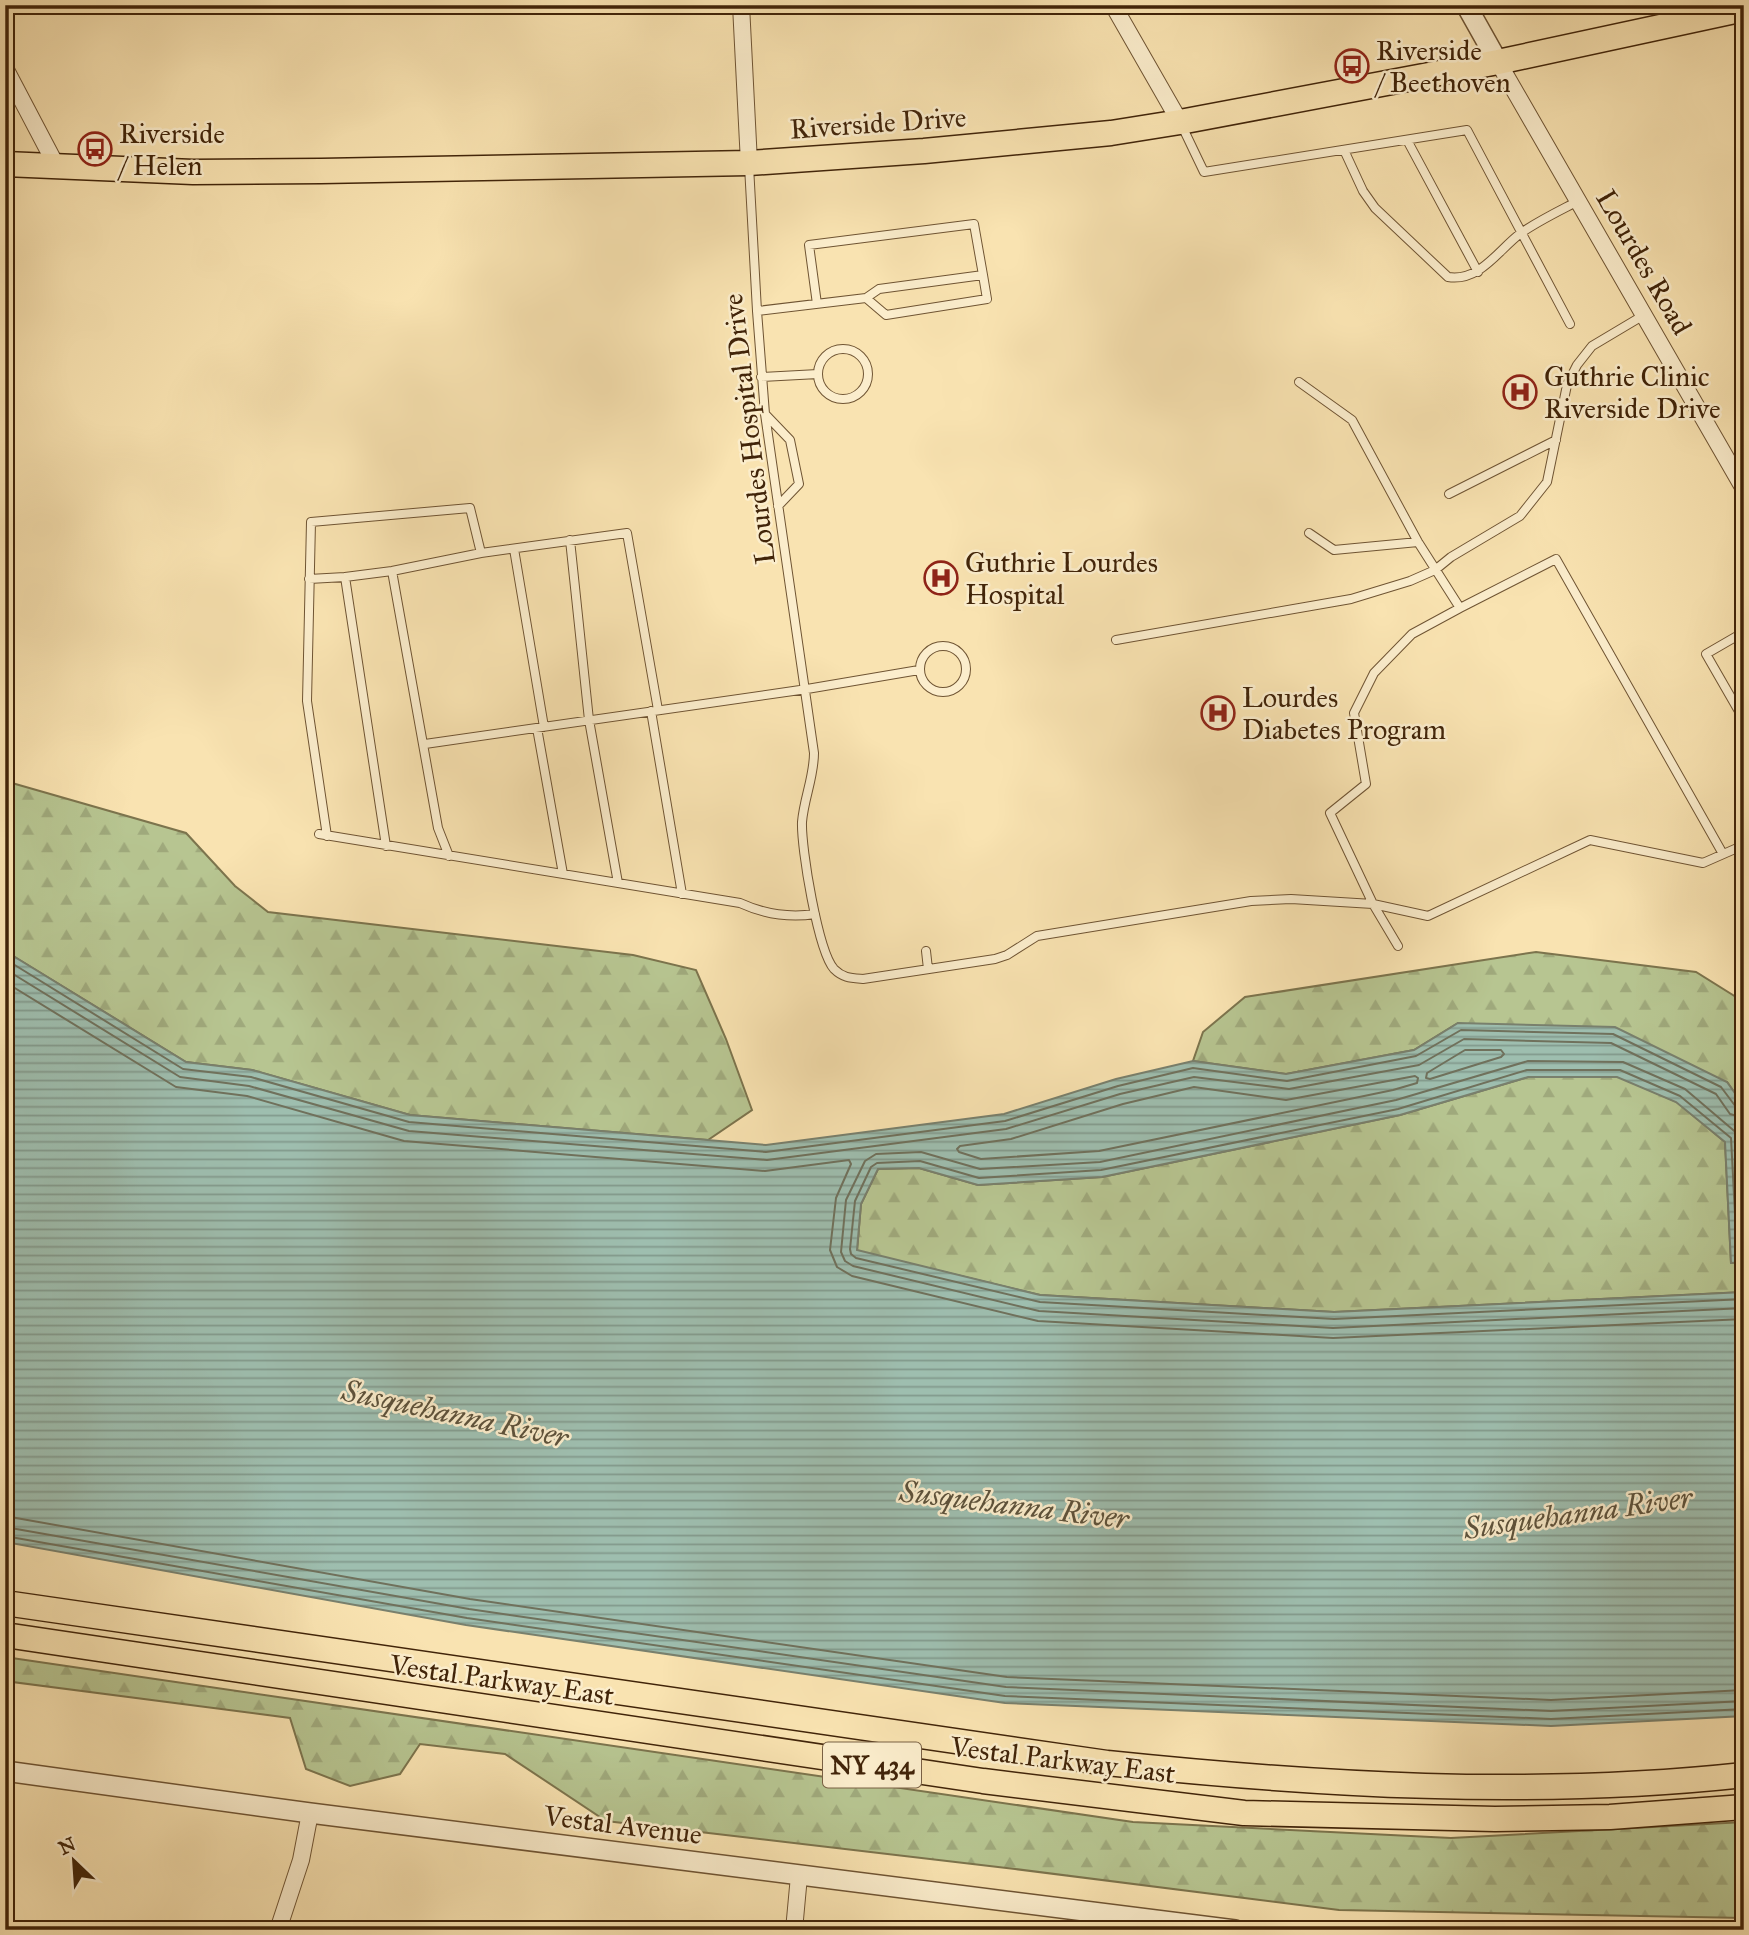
<svg xmlns="http://www.w3.org/2000/svg" width="1749" height="1935" font-family="'IM FELL Great Primer',serif">
<style>
.forest{fill:url(#forest-firs);stroke:#7c744d;stroke-width:2}
.water{fill:url(#water-rules);stroke:#79806d;stroke-width:2}
.lines{fill:none;stroke-linecap:round;stroke-linejoin:round}
.shore{stroke:#70715c;stroke-width:2}
.service-casing{stroke:#6f5433;stroke-width:10}
.minor-casing{stroke:#6f5433;stroke-width:18}
.tertiary-casing{stroke:#6f5433;stroke-width:22}
.primary-casing{stroke:#412409;stroke-width:27}
.service{stroke:#fbedcc;stroke-width:8}
.minor{stroke:#fbedcc;stroke-width:16}
.tertiary{stroke:#fbedcc;stroke-width:19}
.primary{stroke:#f9e3b1;stroke-width:24}
.labels{text-anchor:middle;dominant-baseline:central;stroke-width:5;stroke-linejoin:round;paint-order:stroke}
.shield{fill:#fbedcc;stroke:#796044;stroke-width:2}
.shield-label{font-size:26px;font-weight:bold;fill:#412409}
.poi-label{font-size:28px;fill:#412409;stroke:#fbedcc;text-anchor:start}
.street-label{font-size:28px;fill:#412409;stroke:#fbedcc}
.water-label{font-size:30px;font-style:italic;fill:#5d523b;stroke:#fbedcc}
</style>
<defs>
<pattern id="forest-firs" width="22" height="20" patternUnits="userSpaceOnUse" patternTransform="scale(1.75)"><rect width="22" height="20" fill="#b7c591"/><path d="M5 1l3.5 6h-7zM16 11l3.5 6h-7z" fill="#9fa97c"/></pattern>
<pattern id="water-rules" width="6" height="5" patternUnits="userSpaceOnUse" patternTransform="scale(1.75)"><rect width="6" height="5" fill="#9ebeaf"/><path d="M0 2.5h6" fill="none" stroke="#829a8d"/></pattern>
</defs>
<rect width="100%" height="100%" fill="#f9e3b1"/>
<filter id="stains"><feTurbulence type="fractalNoise" baseFrequency=".00286" numOctaves="4"/><feColorMatrix values="0 0 0 0 .2 0 0 0 0 .09 0 0 0 0 .02 0 0 0 .5 -.17"/></filter>
<radialGradient id="worn" r=".72"><stop offset=".6" stop-color="#630" stop-opacity="0"/><stop offset="1" stop-color="#630" stop-opacity=".3"/></radialGradient>
<path class="forest" d="M5,781L186,833L235,886L268,912L633,955L696,970L726,1039L752,1110L708,1140L410,1115L252,1070L186,1062L5,951Z
M1536,952L1696,972L1744,1002V1106L1727,1082L1458,1023L1414,1050L1286,1074L1193,1061L1203,1032L1245,997Z
M1617,1076L1677,1102L1725,1142L1731,1263L1744,1262V1292L1334,1312L1040,1295L857,1251L861,1204L878,1169L919,1168L978,1185L1102,1177L1400,1115L1528,1077Z
M5,1657L1133,1822L1451,1838L1744,1822V1918L1339,1910L1015,1869L606,1821L505,1754L420,1744L400,1774L350,1786L306,1769L290,1718L5,1681Z"/>
<path class="water" d="M5,951L186,1062L252,1070L410,1115L766,1145L1004,1114L1116,1079L1193,1061L1286,1074L1414,1050L1458,1023L1615,1027L1727,1082L1744,1106V1262L1731,1263L1725,1142L1676,1102L1617,1077H1528L1400,1115L1102,1177L978,1185L919,1168L878,1169L861,1204L857,1250L1040,1295L1334,1312L1744,1292V1716L1551,1726L1005,1703L466,1625L5,1542Z"/>
<g class="lines">
<path class="shore" d="M5,959L183,1069L251,1077L409,1122L766,1152L1005,1121L1118,1086L1193,1068L1287,1081L1416,1056L1461,1030L1613,1034L1721,1087L1736,1107L1744,1109
M5,969L180,1077L249,1086L409,1131L767,1160L1006,1129L1120,1094L1194,1077L1289,1089L1419,1065L1464,1039L1611,1043L1716,1094L1730,1114L1744,1118
M5,982L176,1087L247,1096L404,1141L765,1171L849,1160L851,1164L836,1198L830,1250L837,1267L852,1276L1038,1321L1333,1338L1744,1319
M1465,1050H1501L1504,1054L1501,1057L1430,1079L1426,1078L1427,1073Z
M1415,1076L1418,1078L1417,1083L1393,1090L1099,1151L981,1159L959,1152L957,1149L960,1146L1011,1139L1123,1104L1194,1087L1286,1100Z
M1744,1208L1739,1135L1685,1089L1623,1062L1528,1061L1396,1100L1100,1162L980,1169L921,1152L876,1154L865,1161L846,1200L841,1252L845,1261L853,1266L1039,1311L1333,1328L1744,1308
M1744,1255L1737,1252L1731,1138L1680,1096L1620,1070H1527L1398,1109L1101,1170L979,1178L920,1161L877,1163L871,1167L855,1201L850,1249L851,1254L856,1258L1040,1302L1334,1319L1744,1299
M5,1516L470,1599L1007,1677L1551,1700L1744,1690
M5,1527L469,1609L1006,1687L1551,1711L1744,1701
M5,1536L467,1618L1005,1696L1551,1719L1744,1709"/>
<defs>
<path id="service" d="M1181,124L1204,172L1467,130L1570,324
M1407,140L1478,272
M1344,150L1363,191L1375,208L1448,277C1480,282 1498,250 1521,233C1538,221 1559,211 1578,201
M749,166L757,311L765,414L814,753C814,777 804,798 802,822C801,848 818,951 834,969C843,978 851,978 863,979L995,959L1007,955L1037,936L1251,901L1291,899L1373,904L1398,946
M866,298L886,315L987,299L983,275
M757,311L866,298L879,289L983,275L974,224L809,245L817,304
M818 374a25 25 0 1 1 50 0a25 25 0 1 1-50 0Z
M761,377L818,374
M1299,382L1352,420L1418,542L1460,608L1412,634L1374,673L1354,713L1366,784L1330,813L1373,904L1428,916L1590,840L1703,863L1744,845
M766,415L790,440L799,484L778,506
M1449,494L1556,440
M1309,533L1334,550L1418,542
M570,540L589,720L618,883
M514,549L544,727
M481,553L627,533L658,710
M392,571L438,828L449,856
M309,579L345,577
M1460,608L1556,559L1723,854
M1744,632L1706,654L1744,720
M1116,640L1351,599L1410,581L1435,570L1451,557L1520,516L1547,482L1567,385L1577,365L1592,346L1644,315
M920 669a23 23 0 1 1 46 0a23 23 0 1 1-46 0Z
M651,711L682,894
M537,728L563,874
M425,744L807,689L919,670
M319,834L740,903C764,914 788,918 815,914
M327,836L307,701L311,522L470,508L481,553L392,571L345,577L386,846
M926,951L928,969"/>
<path id="minor" d="M741,5L749,163
M1113,5L1180,122
M1498,62L1744,489
M5,68L57,167
M278,1930L301,1860L310,1813
M794,1930L799,1876"/>
<path id="tertiary" d="M1466,5L1498,62
M5,1771L310,1813L1235,1930"/>
<path id="primary" d="M5,164L193,172L321,171L749,163L924,151L1111,133L1180,122L1498,62L1744,9
M5,1603L1107,1763C1318,1785 1532,1798 1744,1775
M5,1635L983,1781L1244,1813L1495,1819L1610,1817L1744,1807"/>
</defs>
<use href="#service" class="service-casing"/>
<use href="#minor" class="minor-casing"/>
<use href="#tertiary" class="tertiary-casing"/>
<use href="#primary" class="primary-casing"/>
<use href="#service" class="service"/>
<use href="#minor" class="minor"/>
<use href="#tertiary" class="tertiary"/>
<use href="#primary" class="primary"/>
</g>
<defs>
<symbol id="bus-ring" viewBox="-11 -11 22 22"><circle r="9.5" fill="#fbedcc" stroke="#8f2418" stroke-width="1.5"/><path d="M-5-6H5V4H4V6H2V4H-2V6H-4V4H-5ZM-3.5-4V0h7V-4ZM-3.5 1.2v1.5H-2V1.2ZM2 1.2v1.5H3.5V1.2Z" fill="#8f2418"/></symbol>
<symbol id="hospital-ring" viewBox="-11 -11 22 22"><circle r="9.5" fill="#fbedcc" stroke="#8f2418" stroke-width="1.5"/><path d="M-5-5h3v3.5h4V-5h3V5h-3V1.5h-4V5h-3Z" fill="#8f2418"/></symbol>
</defs>
<g fill-rule="evenodd">
<use href="#bus-ring" x="1333" y="47" width="38" height="38"/>
<use href="#bus-ring" x="76" y="130" width="38" height="38"/>
<use href="#hospital-ring" x="1501" y="373" width="38" height="38"/>
<use href="#hospital-ring" x="922" y="559" width="38" height="38"/>
<use href="#hospital-ring" x="1199" y="694" width="38" height="38"/>
</g>
<g class="labels">
<rect class="shield" x="823" y="1742.5" width="98" height="45" rx="5"/>
<g class="shield-label">
<text x="872" y="1765">NY 434</text>
</g>
<g class="poi-label">
<text x="1376" y="50">Riverside<tspan x="1376" dy="32">/ Beethoven</tspan></text>
<text x="119" y="133">Riverside<tspan x="119" dy="32">/ Helen</tspan></text>
<text x="1544" y="376">Guthrie Clinic<tspan x="1544" dy="32">Riverside Drive</tspan></text>
<text x="965" y="562">Guthrie Lourdes<tspan x="965" dy="32">Hospital</tspan></text>
<text x="1242" y="697">Lourdes<tspan x="1242" dy="32">Diabetes Program</tspan></text>
</g>
<g class="street-label">
<text transform="translate(878 123) rotate(-4)">Riverside Drive</text>
<text transform="translate(1644 262) rotate(60)">Lourdes Road</text>
<text transform="translate(749 429) rotate(-97)">Lourdes Hospital Drive</text>
<text transform="translate(502 1680) rotate(8)">Vestal Parkway East</text>
<text transform="translate(1063 1760) rotate(7)">Vestal Parkway East</text>
<text transform="translate(623 1825) rotate(7)">Vestal Avenue</text>
</g>
<g class="water-label">
<text transform="translate(455 1414) rotate(12)">Susquehanna River</text>
<text transform="translate(1014 1505) rotate(7)">Susquehanna River</text>
<text transform="translate(1578 1513) rotate(-8)">Susquehanna River</text>
</g>
</g>
<rect width="1749" height="1935" fill="none" stroke="#f9e3b1" stroke-width="28"/>
<rect x="7" y="7" width="1735" height="1921" fill="none" stroke="#412409" stroke-width="3.5"/>
<rect x="14" y="14" width="1721" height="1907" fill="none" stroke="#412409" stroke-width="2"/>
<g transform="translate(74 1861) rotate(335)" stroke="#fbedcc" stroke-width="5" paint-order="stroke">
<path d="M0-5L12 26L0 18L-12 26Z" fill="#412409"/>
<text y="-10" font-size="19" font-weight="bold" text-anchor="middle" fill="#412409">N</text>
</g>
<rect width="100%" height="100%" filter="url(#stains)"/>
<rect width="100%" height="100%" fill="url(#worn)"/>
</svg>
